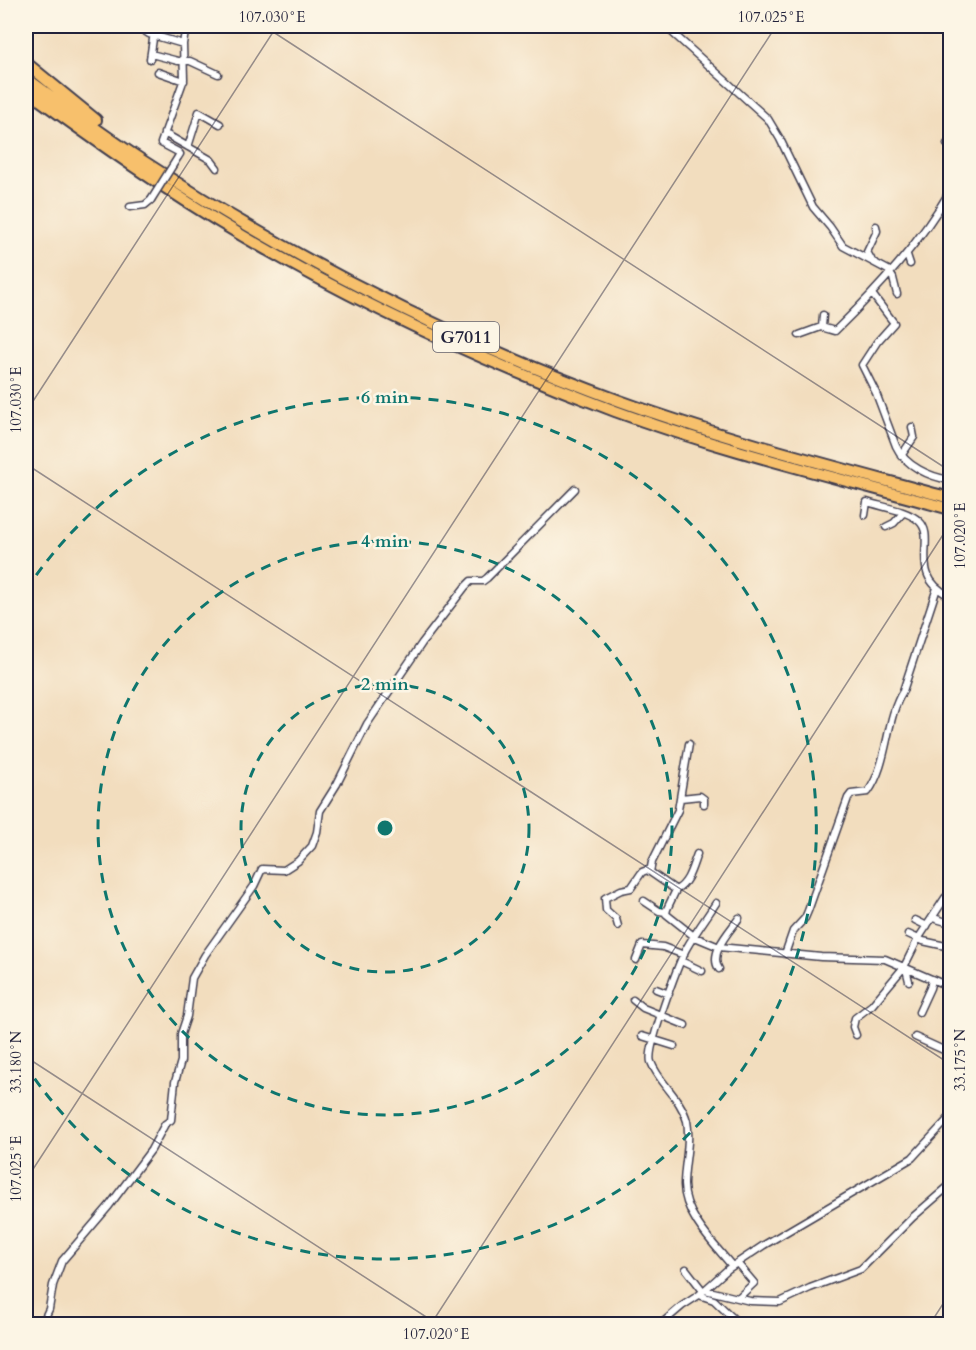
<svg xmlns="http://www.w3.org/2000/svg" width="976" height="1350" font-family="Cardo,serif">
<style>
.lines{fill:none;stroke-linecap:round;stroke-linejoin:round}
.minor-casing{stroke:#413e4f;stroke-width:9}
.motorway-casing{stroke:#413e4f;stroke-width:14}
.minor{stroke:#fff;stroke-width:6}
.motorway{stroke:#f7c06c;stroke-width:10}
.minor-bridge-casing{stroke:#413e4f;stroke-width:9;stroke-linecap:butt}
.minor-bridge{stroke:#fff;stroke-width:6}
.ticks{fill:none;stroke:#22223b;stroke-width:1.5;stroke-opacity:0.45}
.ring{fill:none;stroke:#0f766e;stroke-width:3;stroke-dasharray:10 8}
.labels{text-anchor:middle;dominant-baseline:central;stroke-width:5;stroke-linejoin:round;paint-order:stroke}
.shield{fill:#fcf5e5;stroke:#63616e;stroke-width:1.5}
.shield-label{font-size:18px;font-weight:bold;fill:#22223b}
.centre{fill:#0f766e;stroke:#fcf5e5;stroke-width:3}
.ring-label{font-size:18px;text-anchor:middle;font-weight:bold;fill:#0f766e;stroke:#fcf5e5;stroke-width:5;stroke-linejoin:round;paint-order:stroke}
.neatline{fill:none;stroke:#22223b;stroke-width:2}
.ticks-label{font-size:15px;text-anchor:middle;fill:#22223b}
</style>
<rect width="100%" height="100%" fill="#fcf5e5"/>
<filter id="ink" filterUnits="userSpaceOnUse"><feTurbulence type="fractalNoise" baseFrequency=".0167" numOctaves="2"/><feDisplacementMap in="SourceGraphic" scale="12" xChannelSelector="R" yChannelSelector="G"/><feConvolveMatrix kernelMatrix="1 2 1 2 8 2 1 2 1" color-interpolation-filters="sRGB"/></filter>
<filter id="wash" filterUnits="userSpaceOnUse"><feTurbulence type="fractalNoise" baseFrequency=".008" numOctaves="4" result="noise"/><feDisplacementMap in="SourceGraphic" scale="24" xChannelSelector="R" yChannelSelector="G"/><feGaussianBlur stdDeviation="1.35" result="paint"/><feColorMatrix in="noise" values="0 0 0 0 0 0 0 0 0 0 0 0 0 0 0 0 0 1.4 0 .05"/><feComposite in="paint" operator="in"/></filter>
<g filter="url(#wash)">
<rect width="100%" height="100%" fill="#f2ddbe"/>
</g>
<g filter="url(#ink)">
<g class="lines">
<defs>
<path id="minor" d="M137,26L149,34L183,44
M187,26L200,29
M665,26L768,119L780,139L813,207L830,227L843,246L888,270L893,278L897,294
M151,54L178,61H190L218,74
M150,59L153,39L156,36L158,26H164
M158,72L184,81
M164,133L211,160L217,168
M947,144L950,146
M188,147L199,112L220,124
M178,157L180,154L178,152L161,143L184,79L183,44L186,26
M130,207L145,205L151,200
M907,255L910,264
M871,259L867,252L877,231L876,226
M872,294L894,323L877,342L862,365L876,393L896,446C905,466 930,477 950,480
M822,327L823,315
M799,335L821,327L835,331C879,288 919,244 950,191
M901,456L914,437L912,427
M865,515L867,502C882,507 907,510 919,521C938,538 906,575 950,596
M886,527L894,523L903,513
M689,744L678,810L652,862L650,872L676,890L667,909L666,914L695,937L719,947L821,957L885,959L950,987
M681,798L700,796L704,799V804
M676,890C689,883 692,867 697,854
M644,901L659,911L666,912
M716,903C706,918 695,933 686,949C678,965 646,1049 651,1062C659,1083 681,1098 687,1121C691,1142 684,1163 684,1185C684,1215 714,1244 732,1266
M933,918L950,923
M915,920L927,926
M618,926L616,919L606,910L605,898L621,890L631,888L642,872L650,869
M908,934L923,941L950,947
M785,954L793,931L805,918L808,911L848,798L851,794L868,792C889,762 885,720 903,691L937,588
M636,960L642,945L663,947L684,955
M681,961L702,971
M719,969C708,953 730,931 739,918
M906,969L909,981
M656,989L669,994
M633,1000L643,1008L685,1025
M919,1012L930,988L932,980
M856,1035L853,1027L855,1018L872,1005L904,967L918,939L945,898L950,893
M642,1036L674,1046
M915,1037L950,1053
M737,1263L754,1283L738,1298
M686,1269L703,1291
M705,1290L750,1301L780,1302L810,1288L861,1269L913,1217L950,1185
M699,1295L728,1269L764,1245L912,1158L950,1117
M42,1324L49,1309L53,1285L62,1261L109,1206L151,1150L165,1124L171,1120L175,1082L181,1061V1034L187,1016L192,978L205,955L254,886L262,869L284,870L298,861L312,846L317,832L320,811L337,784L367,724L422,643L465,587L471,581H483L487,578L575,489
M661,1324L682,1306L699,1295L714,1300L739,1324"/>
<path id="motorway" d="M26,63L96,120
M26,78C64,106 103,135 143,161C292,258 453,340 620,401C728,440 840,468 950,498
M26,90C96,141 168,192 243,236C361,305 487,363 615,411C724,451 839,478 950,509"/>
</defs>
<use href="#minor" class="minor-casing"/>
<use href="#motorway" class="motorway-casing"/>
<use href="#minor" class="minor"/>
<use href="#motorway" class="motorway"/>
<defs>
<path id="minor-bridge" d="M151,200L178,157"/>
</defs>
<use href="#minor-bridge" class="minor-bridge-casing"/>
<use href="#minor-bridge" class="minor-bridge"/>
</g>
</g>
<path class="ticks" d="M264,26L950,471M26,412L277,26M26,464L950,1064M26,1057L437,1324M26,1180L776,26M431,1324L950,524M930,1324L950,1293"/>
<g class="ring">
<circle cx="385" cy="828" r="144"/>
<circle cx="385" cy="828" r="287"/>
<path d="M26 590A431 431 0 1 1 26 1066"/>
</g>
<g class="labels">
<rect class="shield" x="433" y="322" width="66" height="30" rx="4.5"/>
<g class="shield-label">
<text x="466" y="337">G7011</text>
</g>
</g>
<circle cx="385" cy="828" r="9" class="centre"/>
<g class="ring-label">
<text x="385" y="403">6 min</text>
<text x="385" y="547">4 min</text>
<text x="385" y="690">2 min</text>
</g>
<rect width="976" height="1350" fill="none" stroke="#fcf5e5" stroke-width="66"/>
<rect x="33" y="33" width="910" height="1284" class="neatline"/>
<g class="ticks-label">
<text x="272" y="22">107.030°E</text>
<text x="771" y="22">107.025°E</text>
<text transform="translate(16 400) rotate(-90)" y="5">107.030°E</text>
<text transform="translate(960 536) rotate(-90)" y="5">107.020°E</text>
<text transform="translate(960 1060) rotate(-90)" y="5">33.175°N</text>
<text transform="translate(16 1062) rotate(-90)" y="5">33.180°N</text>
<text transform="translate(16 1169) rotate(-90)" y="5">107.025°E</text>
<text x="436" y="1339">107.020°E</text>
</g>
</svg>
